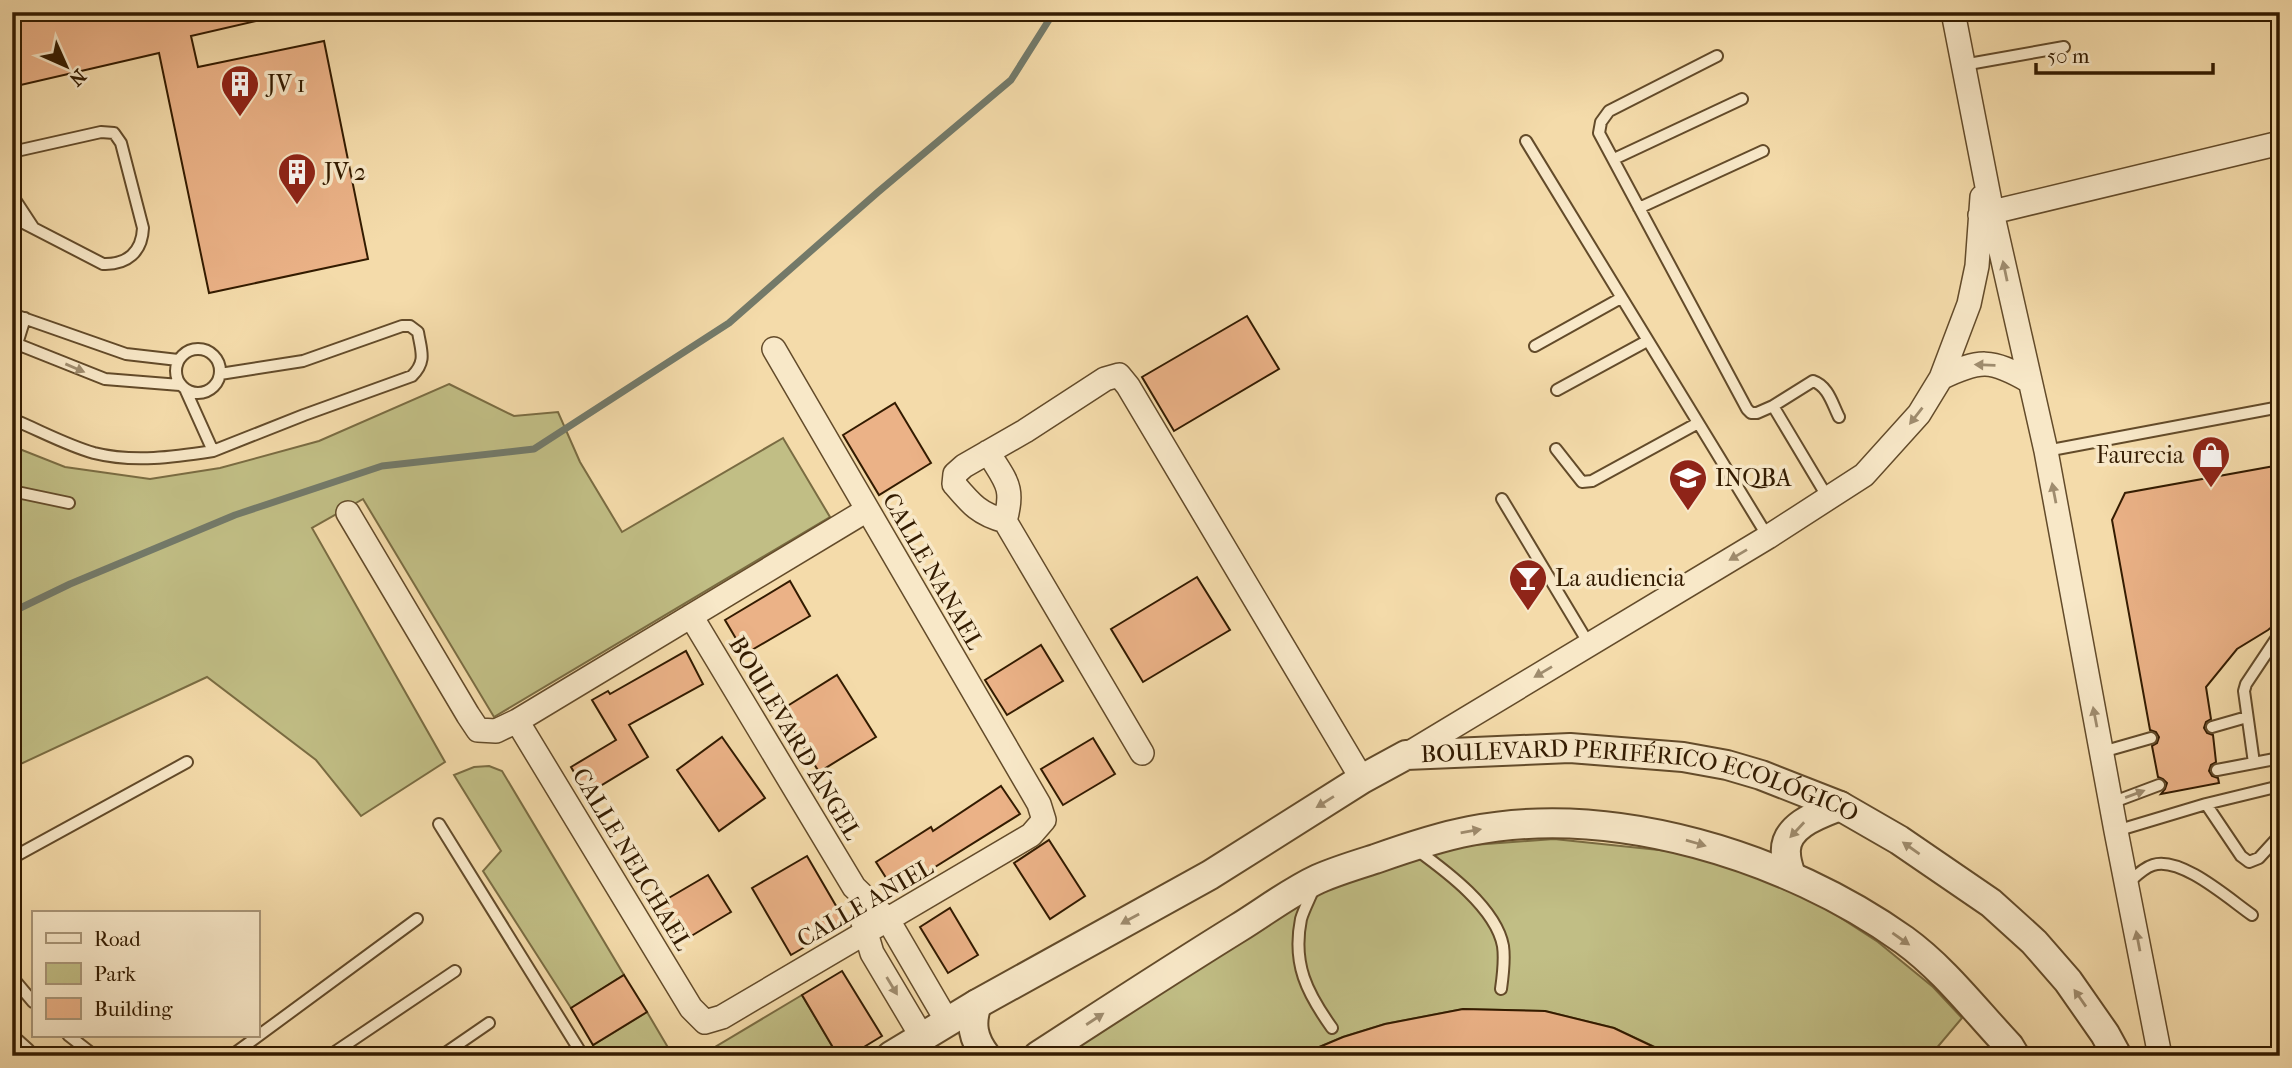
<svg xmlns="http://www.w3.org/2000/svg" width="2292" height="1068" font-family="'IM FELL French Canon',serif">
<style>
.green{fill:#c1be85;stroke:#7a6c42;stroke-width:2}
.lines{fill:none;stroke-linecap:round;stroke-linejoin:round}
.stream{stroke:#737a6a;stroke-width:7}
.building{fill:#ebb287;stroke:#331b00;stroke-width:2}
.service-casing{stroke:#634b2a;stroke-width:14}
.minor-casing{stroke:#634b2a;stroke-width:26}
.tertiary-casing{stroke:#634b2a;stroke-width:32}
.service{stroke:#f8e8c8;stroke-width:10}
.minor{stroke:#f8e8c8;stroke-width:23}
.tertiary{stroke:#f8e8c8;stroke-width:28}
.oneway{fill:#9f8c6e}
.labels{text-anchor:middle;dominant-baseline:central;stroke-width:7;stroke-linejoin:round;paint-order:stroke}
.poi-label{font-size:24px;fill:#331b00;stroke:#f8e8c8;text-anchor:start}
.street-label{font-size:24px;fill:#331b00;stroke:#f8e8c8}
</style>
<rect width="100%" height="100%" fill="#f4dbaa"/>
<filter id="stains"><feTurbulence type="fractalNoise" baseFrequency=".00286" numOctaves="4"/><feColorMatrix values="0 0 0 0 .2 0 0 0 0 .09 0 0 0 0 .02 0 0 0 .5 -.17"/></filter>
<radialGradient id="worn" r=".72"><stop offset=".6" stop-color="#630" stop-opacity="0"/><stop offset="1" stop-color="#630" stop-opacity=".3"/></radialGradient>
<path class="green" d="M449,384L514,416L558,412L580,462L622,532L783,438L830,517L494,717L363,499L312,528L445,762L361,816L316,760L207,677L12,768V446L65,467L150,479L220,468L319,441Z
M489,766L502,771L624,975L571,1008L483,871L501,851L454,775L474,767Z
M1554,839L1678,852L1796,889L1878,942L1933,987L1962,1018L1930,1056H1674L1614,1028L1545,1011L1463,1009L1385,1024L1343,1037L1298,1056H1055L1292,905L1383,863L1460,846Z
M802,995L838,1056H700Z
M647,1012L673,1056H600L593,1045Z"/>
<g class="lines">
<path class="stream" d="M12,612L70,584L235,515L382,466L534,449L729,323L878,192L1011,80L1054,12"/>
</g>
<path class="building" d="M12,12H259L260,20L191,36L198,67L324,41L368,259L209,293L159,53L12,87Z
M1247,316L1279,369L1174,431L1142,377Z
M895,403L931,463L879,495L843,435Z
M2280,465V620L2268,630L2237,649L2206,687L2211,719L2206,722L2204,728L2207,733L2213,735L2216,762L2211,765L2209,771L2212,776L2218,778L2219,783L2161,794L2165,789L2167,783L2163,779L2158,777L2152,746L2157,743L2159,737L2156,732L2150,730L2112,520L2125,493Z
M1197,577L1230,630L1143,682L1111,629Z
M790,581L810,616L745,654L725,620Z
M1041,645L1063,681L1007,715L985,680Z
M686,651L703,684L629,725L648,757L587,794L571,767L616,740L592,700L608,691L610,694Z
M837,675L876,737L819,772L781,710Z
M722,737L765,798L719,831L677,770Z
M1093,738L1115,774L1063,805L1041,769Z
M1001,786L1020,814L895,892L876,862L931,827L933,831Z
M1049,840L1085,896L1050,919L1014,863Z
M807,856L846,923L791,955L752,888Z
M708,875L731,912L678,944L655,906Z
M950,908L978,955L948,973L920,927Z
M842,971L882,1036L849,1056H838L802,995Z
M624,975L647,1012L593,1045L571,1008Z
M1463,1009L1545,1011L1614,1028L1673,1056H1298L1343,1037L1385,1024Z"/>
<g class="lines">
<defs>
<path id="service" d="M1717,56L1609,111L1601,122L1599,133L1747,409L1751,413H1757L1773,406L1828,498
M1963,65L2064,47
M1526,141L1768,537
M12,152L101,132L114,133L121,143L143,228C142,252 127,265 103,264L12,217
M1614,159L1742,99
M12,195L33,227
M1639,208L1763,151
M12,314L126,354L178,360
M12,342L105,379L180,385
M1535,346L1621,298
M176 371a22 22 0 1 1 44 0a22 22 0 1 1-44 0Z
M12,360L25,318
M1557,390L1647,341
M1773,406L1813,381C1828,386 1832,403 1839,417
M12,419C39,430 66,445 94,453C134,463 174,457 213,451L186,391
M1556,449L1582,482L1592,481L1698,423
M213,451L304,415L412,376C427,361 421,351 418,332L410,326H402L303,361L220,374
M2046,451L2280,407
M12,491L69,503
M1502,499L1589,644
M2212,727L2247,717
M2102,752L2151,738
M2254,763L2244,691L2246,684L2280,633
M2217,770L2280,758
M2111,803L2159,785
M2206,804L2241,856L2249,862L2259,858L2280,835
M439,824L583,1056
M2116,831L2206,804L2280,786
M1417,850C1446,871 1496,908 1503,946C1505,960 1503,975 1501,989
M12,858L187,762
M2127,884C2135,877 2143,868 2153,865C2181,856 2229,899 2252,915
M1314,888C1310,898 1304,909 1301,919C1292,964 1307,993 1332,1028
M12,977L33,1002
M68,1035L95,1056
M231,1056L417,919
M329,1056L455,971
M441,1056L489,1023"/>
<path id="minor" d="M1953,12L1992,212L2046,451L2116,831L2160,1056
M1980,215L2280,143
M1941,378C1980,359 1991,359 2029,381
M988,452C1005,481 1015,486 1005,521L1142,753
M348,513L468,715L478,730L496,731L517,721L867,510
M1005,521C979,514 971,504 954,484L955,474L964,466L1025,431L1105,379L1119,375L1128,386L1362,779
M691,616L854,887L888,920L947,1021
M517,721L691,1008L705,1022L722,1017L1031,835L1044,820L1039,804L774,349
M1406,755L1768,537L1864,475L1919,414L1941,378L1969,304L1977,266L1982,197
M862,919L872,953L922,1037"/>
<g id="tertiary">
<path d="M1791,876C1789,869 1786,861 1786,854C1783,826 1819,814 1840,806"/>
<path d="M977,1004C970,1024 973,1039 986,1056"/>
<path d="M12,1047L22,1056"/>
<path id="s1" d="M891,1056L977,1004L1210,875L1362,779L1406,755L1570,748L1683,757L1727,765L1761,775L1840,806L1899,840L1991,903L2034,942L2068,981L2105,1034L2117,1056"/>
<path d="M1038,1056C1104,1013 1170,970 1238,928C1264,912 1290,892 1318,879C1336,871 1356,865 1375,859C1406,848 1438,837 1470,831C1614,803 1786,856 1904,940C1944,969 1975,1010 2009,1046L2015,1056"/>
</g>
</defs>
<use href="#service" class="service-casing"/>
<use href="#minor" class="minor-casing"/>
<use href="#tertiary" class="tertiary-casing"/>
<use href="#service" class="service"/>
<use href="#minor" class="minor"/>
<use href="#tertiary" class="tertiary"/>
</g>
<defs><path id="oneway-solid" d="M-6-.8H1V-3.2L6.5 0L1 3.2V.8H-6Z" transform="scale(1.75)"/></defs>
<g class="oneway">
<use href="#oneway-solid" transform="translate(2005 271) rotate(-102)"/>
<use href="#oneway-solid" transform="translate(1985 365) rotate(-178)"/>
<use href="#oneway-solid" transform="translate(75 368) rotate(23)"/>
<use href="#oneway-solid" transform="translate(1916 416) rotate(128)"/>
<use href="#oneway-solid" transform="translate(2054 493) rotate(-101)"/>
<use href="#oneway-solid" transform="translate(1738 555) rotate(149)"/>
<use href="#oneway-solid" transform="translate(1543 672) rotate(149)"/>
<use href="#oneway-solid" transform="translate(2095 717) rotate(-101)"/>
<use href="#oneway-solid" transform="translate(2135 794) rotate(-20)"/>
<use href="#oneway-solid" transform="translate(1325 802) rotate(148)"/>
<use href="#oneway-solid" transform="translate(1797 830) rotate(133)"/>
<use href="#oneway-solid" transform="translate(1471 831) rotate(-10)"/>
<use href="#oneway-solid" transform="translate(1696 843) rotate(16)"/>
<use href="#oneway-solid" transform="translate(1911 848) rotate(-145)"/>
<use href="#oneway-solid" transform="translate(1130 919) rotate(151)"/>
<use href="#oneway-solid" transform="translate(1901 939) rotate(35)"/>
<use href="#oneway-solid" transform="translate(2138 941) rotate(-101)"/>
<use href="#oneway-solid" transform="translate(892 986) rotate(59)"/>
<use href="#oneway-solid" transform="translate(2080 998) rotate(-125)"/>
<use href="#oneway-solid" transform="translate(1095 1019) rotate(-33)"/>
</g>
<defs>
<symbol id="building-pin" viewBox="-11 -11 22 30"><path d="M0 17L-7.5 6A9.5 9.5 0 1 1 7.5 6Z" fill="#8f2418" stroke="#f8e8c8"/><path d="M-4-6H4V6H1V3H-1V6H-4ZM-2.5-4.3h1.7v1.8h-1.7ZM.8-4.3h1.7v1.8H.8ZM-2.5-1h1.7V.8h-1.7ZM.8-1h1.7V.8H.8Z" fill="#fff"/></symbol>
<symbol id="shop-pin" viewBox="-11 -11 22 30"><path d="M0 17L-7.5 6A9.5 9.5 0 1 1 7.5 6Z" fill="#8f2418" stroke="#f8e8c8"/><path d="M-5-2.5h2.3a2.7 3.5 0 0 1 5.4 0H5L5.5 6h-11ZM-1.5-2.5h3a1.5 2.3 0 0 0-3 0Z" fill="#fff"/></symbol>
<symbol id="university-pin" viewBox="-11 -11 22 30"><path d="M0 17L-7.5 6A9.5 9.5 0 1 1 7.5 6Z" fill="#8f2418" stroke="#f8e8c8"/><path d="M0-5L7-2L0 1L-7-2ZM-4 1L0 2.5L4 1V4Q0 6-4 4Z" fill="#fff"/></symbol>
<symbol id="bar-pin" viewBox="-11 -11 22 30"><path d="M0 17L-7.5 6A9.5 9.5 0 1 1 7.5 6Z" fill="#8f2418" stroke="#f8e8c8"/><path d="M-6-5H6L.8 .8V4.5H3.5V6h-7V4.5H-.8V.8Z" fill="#fff"/></symbol>
</defs>
<g fill-rule="evenodd">
<use href="#building-pin" x="218" y="62" width="44" height="60"/>
<use href="#building-pin" x="275" y="150" width="44" height="60"/>
<use href="#shop-pin" x="2189" y="433" width="44" height="60"/>
<use href="#university-pin" x="1666" y="456" width="44" height="60"/>
<use href="#bar-pin" x="1506" y="556" width="44" height="60"/>
</g>
<g class="labels">
<g class="poi-label">
<text x="267" y="84">JV 1</text>
<text x="324" y="172">JV 2</text>
<text x="2184" y="455" text-anchor="end">Faurecia</text>
<text x="1715" y="478">INQBA</text>
<text x="1555" y="578">La audiencia</text>
</g>
<g class="street-label">
<text transform="translate(933 571) rotate(60)">CALLE NANAEL</text>
<text transform="translate(795 738) rotate(59)">BOULEVARD ÁNGEL</text>
<text stroke="none"><textPath href="#s1" startOffset="835">BOULEVARD PERIFÉRICO ECOLÓGICO</textPath></text>
<text transform="translate(632 859) rotate(59)">CALLE NELCHAEL</text>
<text transform="translate(865 903) rotate(-30)">CALLE ANIEL</text>
</g>
</g>
<rect width="2292" height="1068" fill="none" stroke="#f4dbaa" stroke-width="42"/>
<rect x="14" y="14" width="2264" height="1040" fill="none" stroke="#331b00" stroke-width="3.5"/>
<rect x="21" y="21" width="2250" height="1026" fill="none" stroke="#331b00" stroke-width="2"/>
<rect x="32" y="911" width="228" height="126" fill="#f8e8c8" stroke="#a99678" stroke-width="2"/>
<rect x="46" y="933" width="35" height="10" fill="#f8e8c8" stroke="#a99678" stroke-width="2"/>
<text x="94" y="946" font-size="21" fill="#331b00">Road</text>
<rect x="46" y="963" width="35" height="21" fill="#c1be85" stroke="#a99678" stroke-width="2"/>
<text x="94" y="981" font-size="21" fill="#331b00">Park</text>
<rect x="46" y="998" width="35" height="21" fill="#ebb287" stroke="#a99678" stroke-width="2"/>
<text x="94" y="1016" font-size="21" fill="#331b00">Building</text>
<g transform="translate(66 66) rotate(135)" stroke="#f8e8c8" stroke-width="5" paint-order="stroke">
<path d="M0-5L12 26L0 18L-12 26Z" fill="#331b00"/>
<text y="-10" font-size="19" font-weight="bold" text-anchor="middle" fill="#331b00">N</text>
</g>
<path d="M2036 63v10h177v-10" fill="none" stroke="#331b00" stroke-width="3.5"/>
<text x="2047" y="63" font-size="21" fill="#331b00" stroke="#f8e8c8" stroke-width="5" paint-order="stroke">50 m</text>
<rect width="100%" height="100%" filter="url(#stains)"/>
<rect width="100%" height="100%" fill="url(#worn)"/>
</svg>
